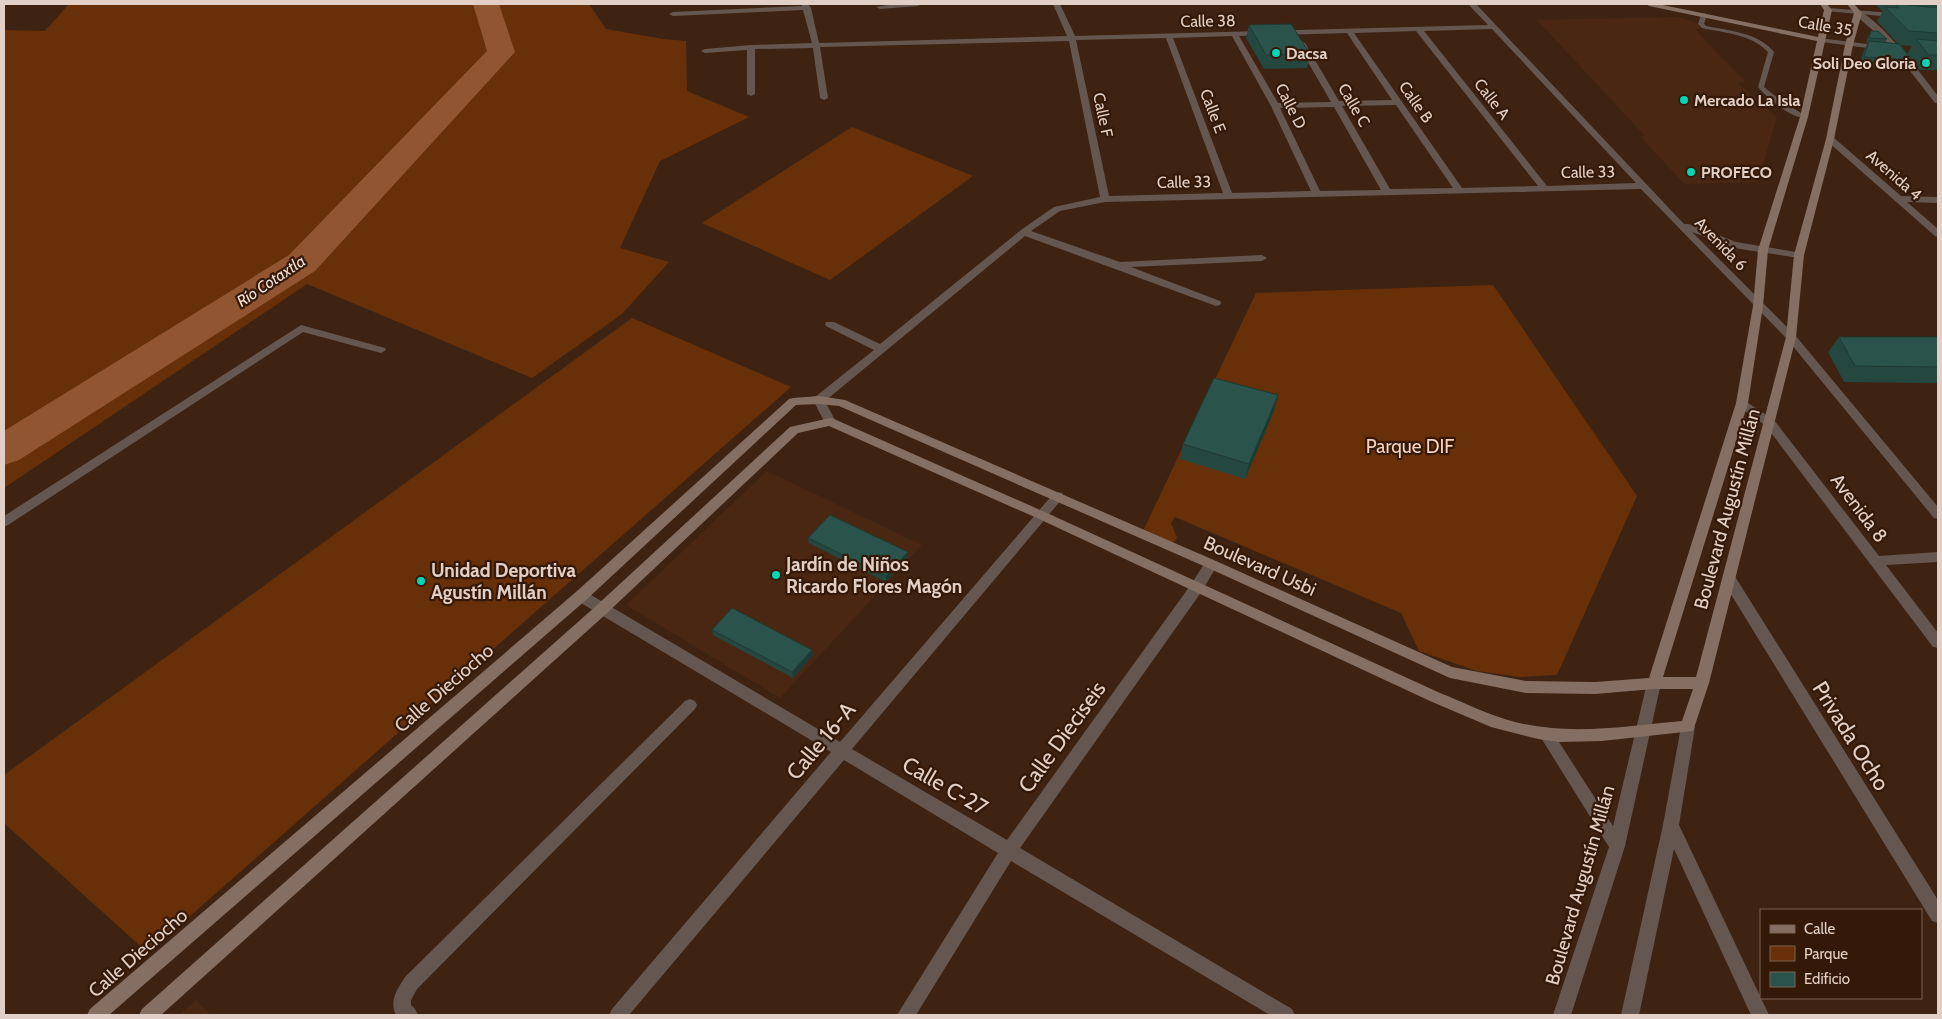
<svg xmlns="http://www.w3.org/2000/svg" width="1942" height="1019" font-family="Cabin,sans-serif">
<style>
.built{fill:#492713}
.green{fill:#683009}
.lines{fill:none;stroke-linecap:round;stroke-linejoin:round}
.river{fill:#925531;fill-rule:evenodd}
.lane{fill:#65574f;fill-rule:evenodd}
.street{fill:#65574f;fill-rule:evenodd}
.secondary{fill:#856f63;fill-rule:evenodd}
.wall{fill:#244840;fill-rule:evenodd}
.shaded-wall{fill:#1d3b34}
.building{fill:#2a544b;stroke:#1d3b34}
.poi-dot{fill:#00d5b7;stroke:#341909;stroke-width:2}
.labels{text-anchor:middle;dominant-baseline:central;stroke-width:4.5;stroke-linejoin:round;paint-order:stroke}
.far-street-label{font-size:16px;fill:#e2cfc5;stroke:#341909}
.far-poi-label{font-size:16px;font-weight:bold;fill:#e2cfc5;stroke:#341909;text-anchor:start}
.far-water-label{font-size:16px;font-style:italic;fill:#f2dfd5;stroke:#341909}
.park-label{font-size:19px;fill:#f8d2be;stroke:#341909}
.street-label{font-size:19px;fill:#e2cfc5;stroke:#341909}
.poi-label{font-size:19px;font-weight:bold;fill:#e2cfc5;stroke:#341909;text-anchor:start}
.near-street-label{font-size:22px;fill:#e2cfc5;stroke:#341909}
</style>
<rect width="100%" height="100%" fill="#3e2313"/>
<path class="built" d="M1677,17L1698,23L1700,28L1695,30L1746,82L1738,83L1777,117L1758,182L1684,184L1641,137L1645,136L1537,20Z
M767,471L922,545L780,698L626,605Z
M196,1000L211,1015H179Z"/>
<path class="green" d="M69,4H589L606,29L663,39L686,41L687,91L749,117L660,161L620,248L669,262L622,314L532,378L307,284L4,488V30L45,31Z
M852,127L973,176L830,280L702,223Z
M1493,285L1637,496L1557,675L1520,677L1477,671L1419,651L1401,613L1175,517L1171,523L1177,538L1172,544L1143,531L1256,293Z
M632,318L791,387L148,953L4,823V775Z"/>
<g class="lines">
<path class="river" d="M473,4H499L515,52L315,271L19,460L4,465V431L289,255L487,51Z"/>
<path class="lane" d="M1828,8L1892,13L1895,15L1892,17L1826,11L1825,10Z
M1704,13L1707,15L1704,24L1706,26C1730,31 1757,32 1774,52L1764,87L1783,102L1806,116V118C1792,119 1767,98 1758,87L1768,52C1751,34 1725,33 1702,28L1698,24L1701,15Z"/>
<path class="street" d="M802,4H808L811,8L819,43L1067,36L1053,4H1060L1075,36L1488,25L1468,4H1476L1684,224H1689L1736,242L1802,253V257L1799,258L1734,248L1692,232L1795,335L1938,507V519L1934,518L1787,339L1641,189L1105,202L1060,211L1031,231L1120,262L1262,255L1267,258L1262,261L1131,267L1220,301L1221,303L1220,305L1216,306L1025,236L825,401L836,422L830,426L826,425L813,400L815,397L874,350L826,326L825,324L826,322H834L880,344L1021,230L1054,207L1100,197L1069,41L820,47L828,98L824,100L820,98L813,48L755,49V94L751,96L747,94V50L705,53L701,51L705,49L751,45L812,43L803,10L673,16L669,14L673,12L802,6ZM1492,29L1636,183L1547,186L1424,31ZM1416,31L1538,186L1462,188L1354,33ZM1347,33L1392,100L1339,101L1305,43L1301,41L1297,43L1331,102L1278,103L1239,36ZM1232,36L1271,106L1311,191L1232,193L1173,38ZM1166,38L1223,193L1109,196L1076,40ZM1396,105L1453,188L1390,189L1342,106ZM1334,107L1381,190L1320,191L1280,108Z
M894,4H922L918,6L880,9L876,7Z
M1855,11C1874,10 1926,80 1938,96V103H1935L1889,44L1855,15Z
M1819,38L1883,46L1887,48L1883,50L1822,42H1819Z
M1827,137H1833L1901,196L1938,197V203L1907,202L1938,229V237L1935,236L1827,141Z
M301,325L385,348L386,350L381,353L303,332L8,525L4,527V516Z
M1742,399L1774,420L1879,556L1938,552V562L1886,565L1938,633V648L1933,647L1766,426L1738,406L1736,403L1738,400Z
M1058,492L1062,493L1064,496L1062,499L852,749L1007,840L1192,583L1206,561H1216L1218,564L1202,591L1020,848L1292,1009L1295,1015H1270L1011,861L916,1015H897L998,853L844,760L629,1015H609L612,1009L831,752L576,600L574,596L576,592L581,591L586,592L840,742L1054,493Z
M1729,574L1734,575L1938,900V923L1932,921L1724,583L1722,579L1724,575Z
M1654,677L1659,679L1661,683L1625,846L1571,1015H1553L1609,847L1538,733L1540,728L1545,727L1550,728L1613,826L1647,683L1649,679Z
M690,699L695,701L697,705L695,709L417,989L411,1000V1005L415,1009L418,1015H396C389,1000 397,990 405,977L685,701Z
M1688,721L1693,723L1695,727L1679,825L1769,1015H1751L1674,849L1639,1015H1621L1663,825L1681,727L1683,723Z"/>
<path class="secondary" d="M1646,4H1658L1818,37L1824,10L1820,4H1827L1832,10L1808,117L1768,250L1763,306L1748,403L1663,677H1696L1786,337L1794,255L1826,139L1845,45L1854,13L1847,4H1854L1862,13L1853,45L1834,139L1804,255L1796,337L1709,683L1693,731L1602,741L1559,742L1538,739L1491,727L1430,701L1039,519L829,426L798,433L606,614L161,1015H139L142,1009L596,606L790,427L830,418L834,419L1047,513L1440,693C1465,703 1489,715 1515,722C1570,736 1627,726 1682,721L1693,689H1654L1595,694L1526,693L1450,678L1206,567L839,406L819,404L796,405L586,600L109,1015H87L90,1009L576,592L789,399L793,398L819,396L845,400L1216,561L1452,667L1526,681L1595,682L1649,678L1736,403L1753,306L1758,250L1800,117L1817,41L1649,6Z"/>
</g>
<path class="wall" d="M1875,4H1938V70H1919L1912,60L1907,69H1890L1859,66L1864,50L1868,43L1866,42L1869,35L1871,31L1887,39L1885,42L1898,44L1877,21L1883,11L1881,10ZM1901,45L1912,46L1907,54Z
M1249,25L1310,54L1307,68L1264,69L1246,38Z
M1839,337H1938V383L1844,382L1828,352Z
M1274,411L1245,479L1180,459L1183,444Z
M808,538L908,557L886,582L809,543Z
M712,630L813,655L793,678L713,635Z"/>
<path class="shaded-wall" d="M1278,395L1274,411L1245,479L1249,464Z
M908,552V557L886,582V576Z
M812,650L813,655L793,678L792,672Z"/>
<path class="building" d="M1896,4L1938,8V33L1909,31L1885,7L1899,8Z
M1291,24L1310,54L1266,55L1249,25Z
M1871,31H1878L1887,39L1869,38Z
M1916,39L1938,41V55H1929Z
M1869,41L1899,44L1912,60L1895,59L1864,57Z
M1839,337H1938V367L1855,366Z
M1214,378L1278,395L1249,464L1183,444Z
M830,515L908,552L886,576L808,538Z
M732,608L812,650L792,672L712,630Z"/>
<g class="poi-dot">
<circle cx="1276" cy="53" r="5"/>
<circle cx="1926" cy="63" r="5"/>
<circle cx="1684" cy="100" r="5"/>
<circle cx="1691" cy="172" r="5"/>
<circle cx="776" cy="575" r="5"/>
<circle cx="421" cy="581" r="5"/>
</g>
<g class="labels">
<g class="far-street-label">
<text transform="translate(1208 21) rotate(-1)">Calle 38</text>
<text transform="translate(1825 26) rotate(10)">Calle 35</text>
<text transform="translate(1492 99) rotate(52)">Calle A</text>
<text transform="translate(1416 102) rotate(55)">Calle B</text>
<text transform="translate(1354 105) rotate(60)">Calle C</text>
<text transform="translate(1291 106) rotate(63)">Calle D</text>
<text transform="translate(1213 111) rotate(69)">Calle E</text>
<text transform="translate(1103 115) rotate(78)">Calle F</text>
<text transform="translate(1588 172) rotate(-1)">Calle 33</text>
<text transform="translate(1894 175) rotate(41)">Avenida 4</text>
<text transform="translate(1184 182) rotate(-1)">Calle 33</text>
<text transform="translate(1721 244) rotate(46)">Avenida 6</text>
</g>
<g class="far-poi-label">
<text x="1286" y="53">Dacsa</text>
<text x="1916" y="63" text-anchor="end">Soli Deo Gloria</text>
<text x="1694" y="100">Mercado La Isla</text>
<text x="1701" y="172">PROFECO</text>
</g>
<g class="far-water-label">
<text transform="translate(271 281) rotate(-34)">Río Cotaxtla</text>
</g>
<g class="park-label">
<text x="1410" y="446">Parque DIF</text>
</g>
<g class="street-label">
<text transform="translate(1859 508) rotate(53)">Avenida 8</text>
<text transform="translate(1727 509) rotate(-75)">Boulevard Augustín Millán</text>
<text transform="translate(1260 566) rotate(24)">Boulevard Usbi</text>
<text transform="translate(444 688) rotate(-41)">Calle Dieciocho</text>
<text transform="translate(1580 885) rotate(-74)">Boulevard Augustín Millán</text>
<text transform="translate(138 953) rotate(-41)">Calle Dieciocho</text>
</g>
<g class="poi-label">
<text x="786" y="564">Jardín de Niños<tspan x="786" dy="22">Ricardo Flores Magón</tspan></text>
<text x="431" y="570">Unidad Deportiva<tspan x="431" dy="22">Agustín Millán</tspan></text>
</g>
<g class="near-street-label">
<text transform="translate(1851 736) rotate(58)">Privada Ocho</text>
<text transform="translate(1062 737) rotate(-54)">Calle Dieciseis</text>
<text transform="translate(821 741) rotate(-50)">Calle 16-A</text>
<text transform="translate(945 786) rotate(30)">Calle C-27</text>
</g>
</g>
<rect width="1942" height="1019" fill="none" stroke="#e2cfc5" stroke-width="10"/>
<rect x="1760" y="909" width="162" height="90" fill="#341909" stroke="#7a6254"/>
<rect x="1770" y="925" width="25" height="8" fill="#856f63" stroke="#7a6254"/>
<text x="1804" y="934" font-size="15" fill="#e2cfc5">Calle</text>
<rect x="1770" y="946" width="25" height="15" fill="#683009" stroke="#7a6254"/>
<text x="1804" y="959" font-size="15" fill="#e2cfc5">Parque</text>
<rect x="1770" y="972" width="25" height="15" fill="#2a544b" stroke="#7a6254"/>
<text x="1804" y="984" font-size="15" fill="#e2cfc5">Edificio</text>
</svg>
